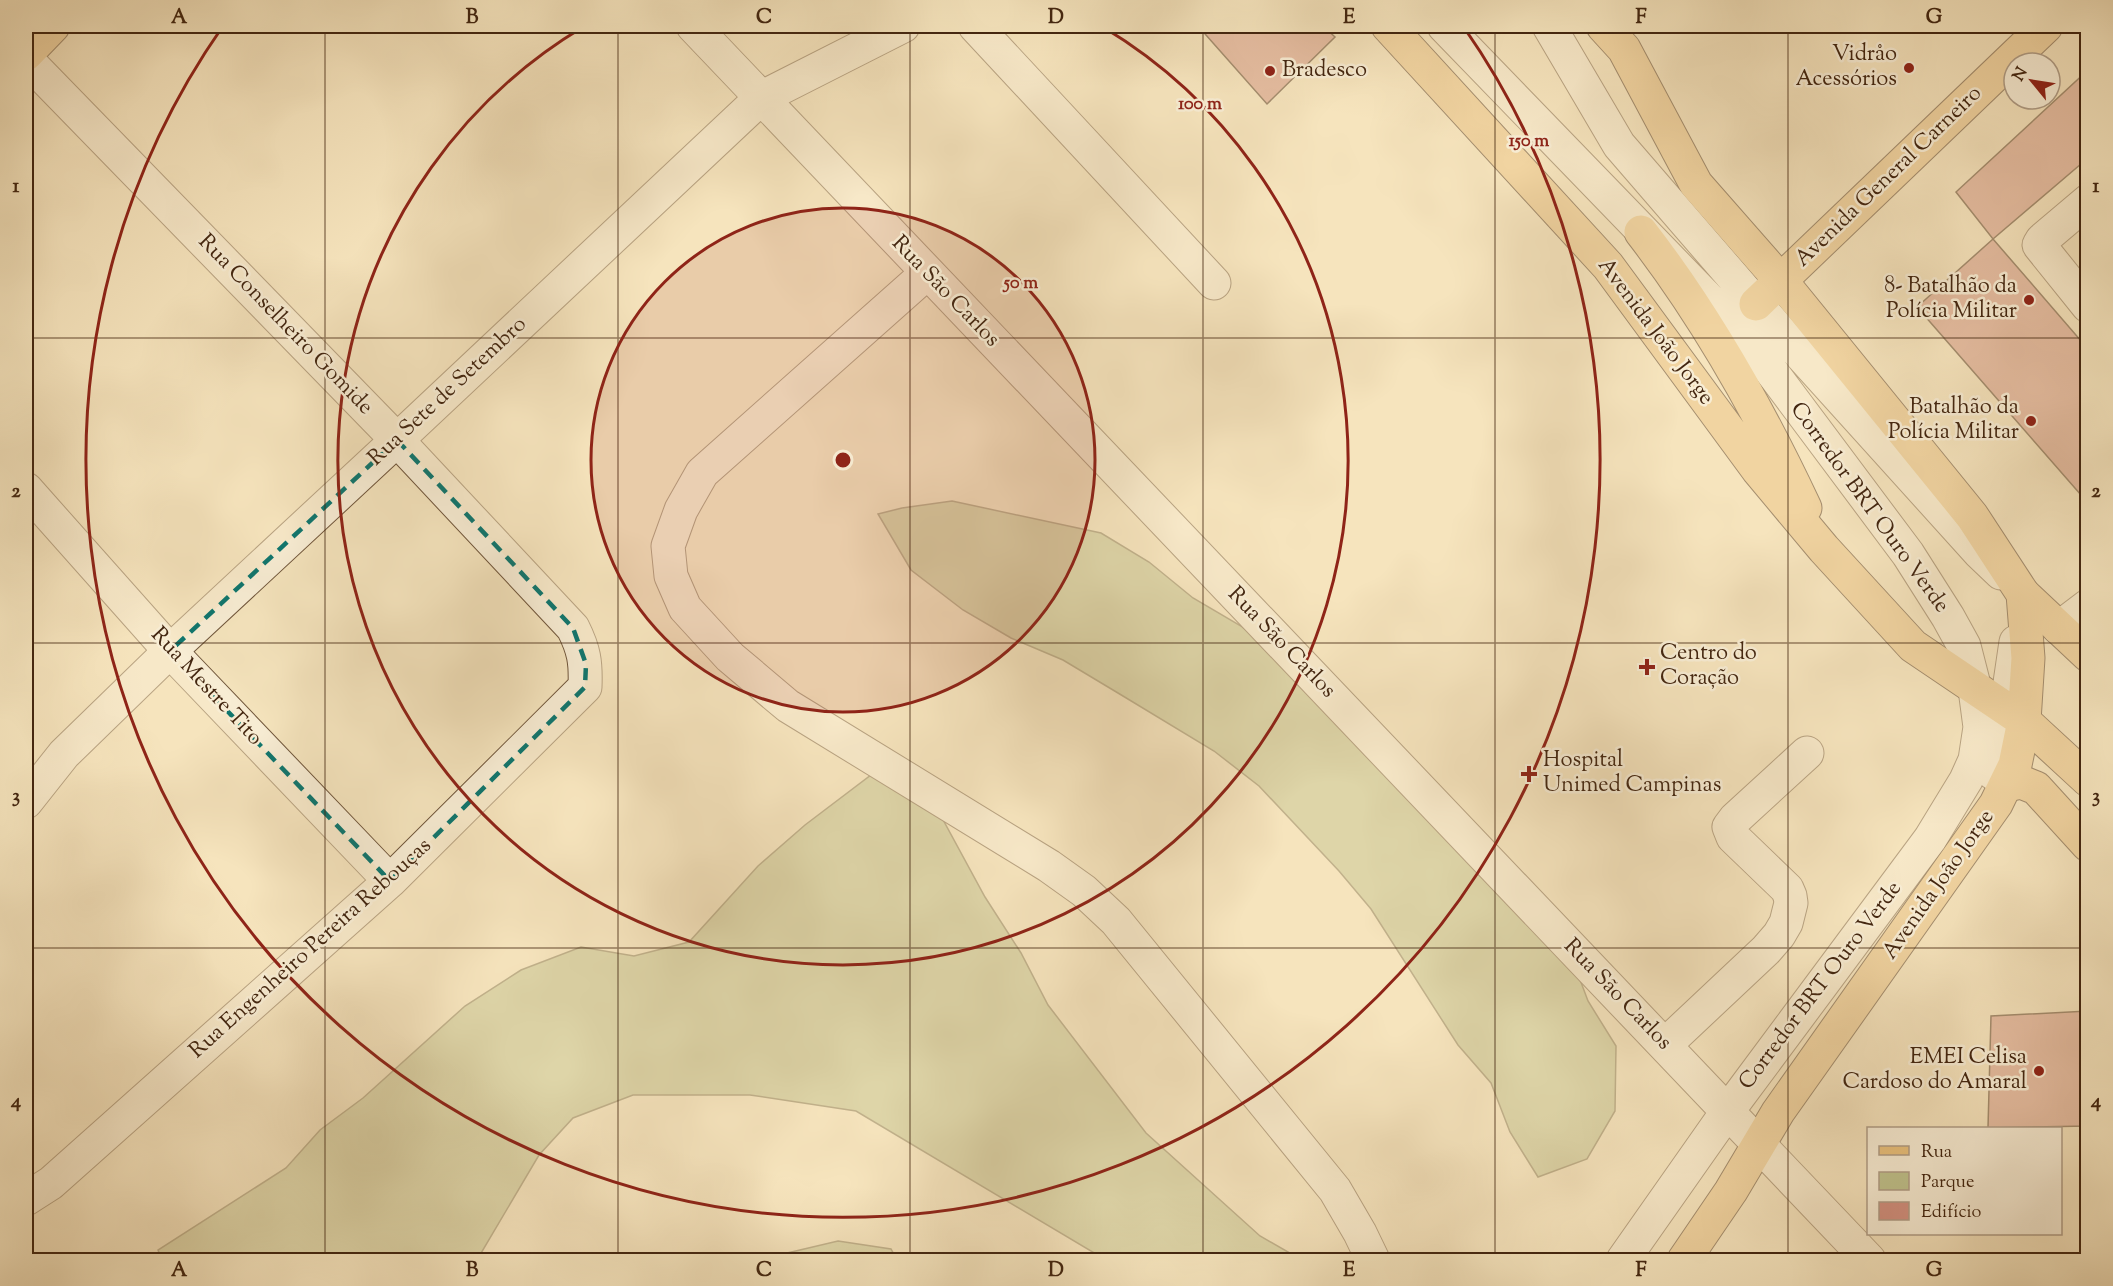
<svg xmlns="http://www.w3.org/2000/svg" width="2113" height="1286" font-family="'Sorts Mill Goudy',serif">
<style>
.green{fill:#c0c38e;stroke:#82744f;stroke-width:1.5}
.building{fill:#d39181;stroke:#432610;stroke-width:1.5}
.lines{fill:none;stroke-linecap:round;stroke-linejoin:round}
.minor-casing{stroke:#70563b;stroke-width:35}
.major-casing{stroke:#432610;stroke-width:35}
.highway-casing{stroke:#432610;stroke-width:35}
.minor{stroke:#f8edd4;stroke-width:33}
.major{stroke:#eac27e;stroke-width:33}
.highway{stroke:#eac27e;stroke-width:33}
.marked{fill:none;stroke:#0f766e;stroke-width:4.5;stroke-dasharray:12 8;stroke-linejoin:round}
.grid{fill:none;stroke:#432610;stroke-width:1.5;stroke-opacity:0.55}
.ring{fill:none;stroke:#8f2418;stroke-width:3}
.poi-dot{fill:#8f2418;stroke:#f8edd4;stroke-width:2}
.labels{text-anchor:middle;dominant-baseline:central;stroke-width:5;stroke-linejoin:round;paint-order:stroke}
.poi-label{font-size:22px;fill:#432610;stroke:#f8edd4;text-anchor:end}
.street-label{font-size:22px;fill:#432610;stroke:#f8edd4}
.centre{fill:#8f2418;stroke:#f8edd4;stroke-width:3}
.ring-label{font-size:18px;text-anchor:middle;font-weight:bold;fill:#8f2418;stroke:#f8edd4;stroke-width:5;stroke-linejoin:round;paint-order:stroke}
.neatline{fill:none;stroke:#432610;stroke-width:2}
.grid-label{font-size:20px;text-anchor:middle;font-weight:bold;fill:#432610}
</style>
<rect width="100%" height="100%" fill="#f5e4bd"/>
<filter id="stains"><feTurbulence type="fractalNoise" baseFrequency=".00333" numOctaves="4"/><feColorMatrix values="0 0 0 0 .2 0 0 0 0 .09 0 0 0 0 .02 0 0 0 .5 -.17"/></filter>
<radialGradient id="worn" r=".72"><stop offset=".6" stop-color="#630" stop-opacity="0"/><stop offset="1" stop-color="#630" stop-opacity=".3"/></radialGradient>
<path class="green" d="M952,501L1101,533L1149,562L1193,598L1241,626L1337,702L1570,953L1588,1001L1616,1046L1615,1111L1587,1159L1538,1177L1510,1132L1491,1083L1458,1045L1371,909L1339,871L1259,786L1214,751L1118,693L1063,660L1011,638L963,610L911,570L878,514L902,508Z
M892,759L929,794L985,897L1021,953L1048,1005L1146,1133L1260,1236L1302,1260H1106L856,1111L750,1095H633L573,1118L539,1155L477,1260H162L158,1250L286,1168L320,1130L363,1098L465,1006L521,970L581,947L634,956L689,942L758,866L805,825Z
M838,1241L891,1249L897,1260H773L783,1254Z"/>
<path class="building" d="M1198,26H1323L1335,37L1267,104Z
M2088,70V158L1993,239L1956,192Z
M1993,239L2088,349V503L1917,307Z
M2088,1011V1126L1988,1128L1991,1016Z"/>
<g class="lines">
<defs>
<path id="minor" d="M693,26L1869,1260
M975,26L1214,283
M1444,26L1748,340L1908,554L1948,617L1964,646L1975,689L1980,727L1975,760L1966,780L1930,839L1727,1112L1623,1260
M1549,26L1619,145L1784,336L1979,552L2001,573
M26,59L397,440L573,628C584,650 586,662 585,687L390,881L51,1183L26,1199
M2088,201L2042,240L2039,245L2088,306
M927,273L702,473L681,510L668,546L671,576L685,608L730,657L788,706L1049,866L1084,891L1116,921L1335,1190L1360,1233L1373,1260
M26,489L170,651L390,881
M2059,628L2088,606
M1993,773L2004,750L2006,710L2016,642
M26,802L64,754L170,651L397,440L761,98L903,26
M1665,1045L1766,950L1779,935L1786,923L1791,903L1790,896L1787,889L1733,837L1729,827L1735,819L1807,753"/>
<path id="major" d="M1388,26L1608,266L1758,470L1824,549L1913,646L2024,721
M1603,26L1624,49L1696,184L1781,281L1972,516L2023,594L2028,658L2024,721L2015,765L1996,804L1778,1112L1731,1191L1684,1260
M26,54L53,26
M1641,232C1706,316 1760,412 1805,508
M1756,304L2046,26"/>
<path id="highway" d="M2023,594L2088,655
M2024,721L2088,780
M2006,785L2021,782L2036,788L2088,845"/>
</defs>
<use href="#minor" class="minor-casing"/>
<use href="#major" class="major-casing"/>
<use href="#highway" class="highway-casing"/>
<use href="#minor" class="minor"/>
<use href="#major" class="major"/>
<use href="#highway" class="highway"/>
</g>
<path d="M0 0H2113V1286H0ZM397,440L573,628L586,664L585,687L390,881L170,651Z" fill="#f5e4bd" fill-opacity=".55" fill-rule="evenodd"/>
<path class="marked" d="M397,440L573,628L586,664L585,687L390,881L170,651Z"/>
<path class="grid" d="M325,26V1260M618,26V1260M910,26V1260M1203,26V1260M1495,26V1260M1788,26V1260M26,338H2088M26,643H2088M26,948H2088"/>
<circle cx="843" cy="460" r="252" fill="#8f2418" fill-opacity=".12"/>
<g class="ring">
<circle cx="843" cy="460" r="252"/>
<path d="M1103 27A505 505 0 1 1 583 27"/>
<path d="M1463 26A757 757 0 1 1 223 26"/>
</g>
<g class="poi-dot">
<circle cx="1909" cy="68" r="6"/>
<circle cx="1270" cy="71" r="6"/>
<circle cx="2029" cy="300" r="6"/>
<circle cx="2031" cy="421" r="6"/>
<path d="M1644 658h6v6h6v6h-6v6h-6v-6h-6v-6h6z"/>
<path d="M1526 765h6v6h6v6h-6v6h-6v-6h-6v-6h6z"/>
<circle cx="2039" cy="1071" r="6"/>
</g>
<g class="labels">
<g class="poi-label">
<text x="1897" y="55">Vidråo<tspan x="1897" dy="25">Acessórios</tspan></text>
<text x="1282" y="71" text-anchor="start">Bradesco</text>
<text x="2017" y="287">8- Batalhão da<tspan x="2017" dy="25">Polícia Militar</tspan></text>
<text x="2019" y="408">Batalhão da<tspan x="2019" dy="25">Polícia Militar</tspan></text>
<text x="1660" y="654" text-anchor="start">Centro do<tspan x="1660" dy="25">Coração</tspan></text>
<text x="1543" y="761" text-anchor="start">Hospital<tspan x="1543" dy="25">Unimed Campinas</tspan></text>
<text x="2027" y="1058">EMEI Celisa<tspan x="2027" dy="25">Cardoso do Amaral</tspan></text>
</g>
<g class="street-label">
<text transform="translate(1889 177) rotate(-44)">Avenida General Carneiro</text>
<text transform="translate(945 292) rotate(46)">Rua São Carlos</text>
<text transform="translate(285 325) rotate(46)">Rua Conselheiro Gomide</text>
<text transform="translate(1655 332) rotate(53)">Avenida João Jorge</text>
<text transform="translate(448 392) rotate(-43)">Rua Sete de Setembro</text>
<text transform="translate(1869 508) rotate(54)">Corredor BRT Ouro Verde</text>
<text transform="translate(1281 643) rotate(46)">Rua São Carlos</text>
<text transform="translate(206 687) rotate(47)">Rua Mestre Tito</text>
<text transform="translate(1939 885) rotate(-55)">Avenida João Jorge</text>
<text transform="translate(311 949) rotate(-42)">Rua Engenheiro Pereira Rebouças</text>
<text transform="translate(1821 986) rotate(-53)">Corredor BRT Ouro Verde</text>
<text transform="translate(1617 995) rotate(46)">Rua São Carlos</text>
</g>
</g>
<circle cx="843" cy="460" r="9" class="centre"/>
<g class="ring-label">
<text x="1200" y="109">100 m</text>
<text x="1529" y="146">150 m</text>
<text x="1021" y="288">50 m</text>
</g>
<rect width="2113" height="1286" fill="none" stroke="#f5e4bd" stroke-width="66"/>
<rect x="1867" y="1127" width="195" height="108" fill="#f8edd4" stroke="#b09d86" stroke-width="1.5"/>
<rect x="1879" y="1146" width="30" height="9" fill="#eac27e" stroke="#b09d86" stroke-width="1.5"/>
<text x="1921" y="1157" font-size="18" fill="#432610">Rua</text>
<rect x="1879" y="1172" width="30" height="18" fill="#c0c38e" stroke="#b09d86" stroke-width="1.5"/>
<text x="1921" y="1187" font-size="18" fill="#432610">Parque</text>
<rect x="1879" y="1202" width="30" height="18" fill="#d39181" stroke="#b09d86" stroke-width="1.5"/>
<text x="1921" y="1217" font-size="18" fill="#432610">Edifício</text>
<g transform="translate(2032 81) rotate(300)"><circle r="28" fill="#f8edd4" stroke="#b09d86" stroke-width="1.5"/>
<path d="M0-4.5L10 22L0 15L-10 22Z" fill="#8f2418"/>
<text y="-9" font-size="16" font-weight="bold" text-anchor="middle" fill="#432610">N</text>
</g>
<rect x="33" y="33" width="2047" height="1220" class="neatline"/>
<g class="grid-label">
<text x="179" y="23">A</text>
<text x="472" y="23">B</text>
<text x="764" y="23">C</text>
<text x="1056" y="23">D</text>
<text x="1349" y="23">E</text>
<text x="1641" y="23">F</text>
<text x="1934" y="23">G</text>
<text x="16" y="192">1</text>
<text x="2096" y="192">1</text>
<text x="16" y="497">2</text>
<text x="2096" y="497">2</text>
<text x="16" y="802">3</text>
<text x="2096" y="802">3</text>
<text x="16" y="1107">4</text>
<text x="2096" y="1107">4</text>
<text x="179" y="1276">A</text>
<text x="472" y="1276">B</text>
<text x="764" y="1276">C</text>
<text x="1056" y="1276">D</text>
<text x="1349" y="1276">E</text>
<text x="1641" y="1276">F</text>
<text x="1934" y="1276">G</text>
</g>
<rect width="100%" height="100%" filter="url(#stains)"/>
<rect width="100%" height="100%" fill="url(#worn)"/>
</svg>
